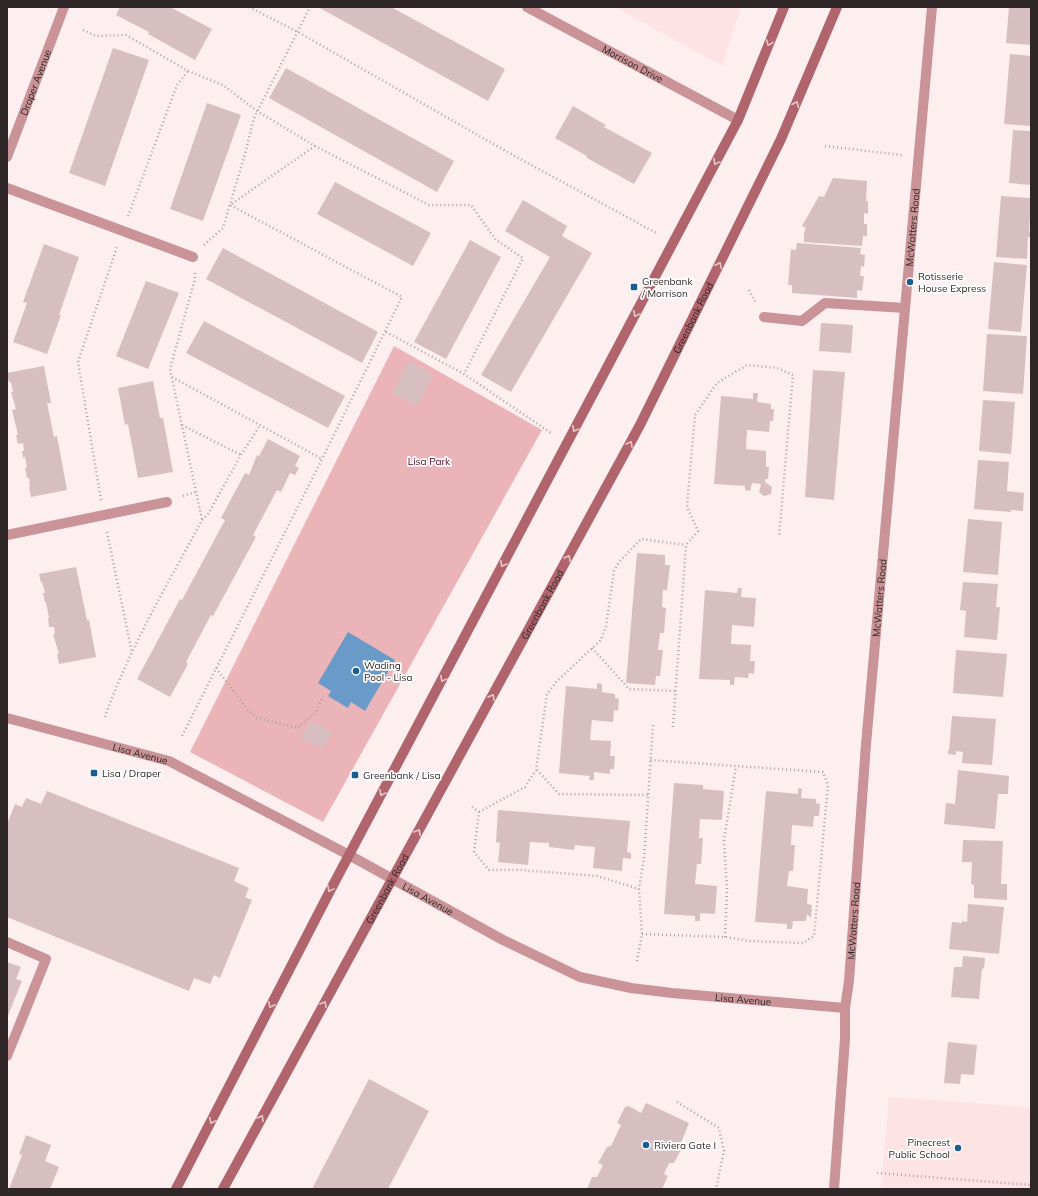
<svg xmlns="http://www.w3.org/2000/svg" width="1038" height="1196" font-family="Mulish,sans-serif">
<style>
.built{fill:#fde3e4}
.green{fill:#ebb4b8}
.water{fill:#6a9bc8}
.building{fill:#d7bfc1}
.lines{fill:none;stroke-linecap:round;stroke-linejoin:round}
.path{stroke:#aea2a3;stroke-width:2.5;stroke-dasharray:1 3;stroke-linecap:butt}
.service{stroke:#c99397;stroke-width:10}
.minor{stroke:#c99397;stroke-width:10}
.tertiary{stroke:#c99397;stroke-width:10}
.secondary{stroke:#b0646c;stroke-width:10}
.oneway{stroke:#e3c9cc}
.poi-dot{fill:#185e92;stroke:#fff;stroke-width:1.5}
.labels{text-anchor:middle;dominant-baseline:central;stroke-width:3.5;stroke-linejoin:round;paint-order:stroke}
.street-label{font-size:10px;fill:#2f2627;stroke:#fff}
.poi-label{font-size:10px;fill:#2f2627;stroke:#fff;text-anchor:start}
.park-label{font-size:10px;fill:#58021b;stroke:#fff}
</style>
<rect width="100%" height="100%" fill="#fdeeef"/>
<path class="built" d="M615,7H741L722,66Z
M889,1097L1031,1107V1189H881Z"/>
<path class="green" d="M394,346L542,430L323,822L190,752Z"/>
<path class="water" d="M348,632L395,660L365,711L351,702L348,708L328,696L331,691L318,683Z"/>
<path class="building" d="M120,7H170L212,29L195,60L148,34L149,32L116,15Z
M318,7H391L505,69L488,101Z
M1009,7H1031V45L1006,43Z
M113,48L149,60L105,186L69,173Z
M1010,54L1031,56V126L1004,124Z
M286,68L454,161L437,192L269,98Z
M207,103L241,115L203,221L170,209Z
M573,106L606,125L604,127L652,153L634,184L587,158V156L555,138Z
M1013,130L1031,131V185L1009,183Z
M833,178L867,181L866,201H868V214L864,213V224H867V236H863L862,246L804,242V233L806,228L802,226L819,196L824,197Z
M335,182L431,233L413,266L317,214Z
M1001,196L1031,198L1029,232L1031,231V237H1028L1027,259L996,257Z
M523,200L567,226L562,236L592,253L511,392L481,375L550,257L505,231Z
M470,240L501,257L446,359L414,342Z
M797,243L861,248L860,254L865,255L864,267L861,266L860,276H864L862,291L857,290V298L792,293V285H788L791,249L796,250Z
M44,244L79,257L59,315H61L47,354L13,342L27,303L23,302Z
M223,248L378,332L362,363L206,279Z
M994,262L1027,265L1021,332L988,329Z
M146,281L179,293L148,369L116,356Z
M204,321L345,396L328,428L186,353Z
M821,323L853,325L851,353L819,351Z
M987,334L1027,336L1023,394L983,391Z
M409,361L433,375L417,406L392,393Z
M44,366L51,403H47L54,437L57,436L67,490L31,497L29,487H30L29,478H27L25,468L27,467L25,457L23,458L22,451H24L23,443L18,444L16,435H18L12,410L16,409L11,392H13L11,382H9L7,373Z
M813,370L845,372L834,500L805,497Z
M153,381L160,418H163L173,472L138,478L128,424L125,425L118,388Z
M753,393H758L757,402L771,404V409H774L773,421H770L769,432L747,430L746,449L766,451V467H769L768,479H765V482L772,487L771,494L764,496L759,492L761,484L752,483L750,491L745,490V486L714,484L721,396L753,399Z
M983,400L1015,402L1011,454L979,451Z
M268,439L300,456L295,466L299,468L295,475L290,473L281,492L277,490L253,535L256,537L213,616L211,615L186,662L188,664L170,697L137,679L180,599L182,600L225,520L221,518L245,473L249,475L257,455L259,456Z
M978,460L1009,462L1007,491L1024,493L1023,511L1011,510V512L974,509Z
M968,519L1002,522L998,575L963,572Z
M637,553L665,555V565H670L667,590H663L662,607L666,608L664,633H660L658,650H663L660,676H656L655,685L626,683Z
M76,567L87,620H89L96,657L59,664L57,654H59L53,634H55L54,627H49L48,618H49L46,602L45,603L43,593H45L42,582L41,583L39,574Z
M963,582L998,584L996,607H1000L997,640L964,637L966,611L960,610Z
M738,588H742L741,597L756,598L754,627L732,625L731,644L751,645L750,661H755L754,674L749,673L748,678L735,677L734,685H730V680L699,679L705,590L737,593Z
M956,650L1007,654L1003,697L953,693Z
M597,683L602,684V692L615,694V698L619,699L618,711L614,710L613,722L592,720L590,740L611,741L610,756H615L614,769H610V774L594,772V780H589L590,776L559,773L566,686L597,689Z
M952,716L996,719L992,765L962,763L963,752L956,751V755L948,754V750L949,751Z
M311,721L332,732L323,749L301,738Z
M958,770L1009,776L1008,794H998L995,829L944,824L946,803L955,804Z
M674,783L703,785V789L724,791L722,820L700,819L699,838H703L701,864H697L695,884L717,886L715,914L700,913V921H695V916L664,914Z
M798,788L802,789L801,798L816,799V803L820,804L819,816H814L813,827L792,825L791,845H795L793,871H789L787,886L808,889L807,904L812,905L811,918L807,914L806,921H793L792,929H787V924L755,922L766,791L798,794Z
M47,791L239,868L234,881L249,888L245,897L252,900L220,978L214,975L210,984L194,978L189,991L7,917V824L15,804L22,807L26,798L41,804Z
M498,810L630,821L627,852L631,853V859L623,858L622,871L593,868L595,847L575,845L574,850L549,847V843L530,842L528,865L498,862L500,843L496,842Z
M963,840L1003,841L1001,884H1007V900L974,898V885L971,884L972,862H962Z
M968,904L1004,907L999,954L949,949L952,922L962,923V921L967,922Z
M963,956L985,958L984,969L982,968L979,999L951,997L954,967H962Z
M7,962L21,967L16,979L22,981L7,1018Z
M948,1042L977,1045L974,1075L961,1074L960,1084L944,1083Z
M369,1079L429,1111L388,1189H312Z
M646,1103L689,1123L680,1145L683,1146L674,1163H669L664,1174L668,1176L662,1189H587L592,1177H597L603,1165L598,1163L607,1147L611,1146L621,1125L617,1123L625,1107L629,1106L641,1113Z
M26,1135L51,1145L45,1161L59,1167L50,1189H9L22,1155L19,1154Z"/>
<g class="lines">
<path class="path" d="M249,7L298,32L502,149L658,234
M83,30L96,36L126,35L188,71L223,85L257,111L315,146L429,205H471L496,240L523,258L464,374
M315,146L230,205L402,297L322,459
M825,146L902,155
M128,216L177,85L188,71
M204,245L223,228L245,154L254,118L310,7
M195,273V279L170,369L202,520
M749,290L756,303
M386,332L464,374L551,433
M172,377L322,459L181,738
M182,425L241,455
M183,496L196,492
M101,500L78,362L117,247
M107,532L132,653
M592,648L629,689L676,691
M216,668L247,709L257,718L298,728L316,712L324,694
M105,717C129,648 168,584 202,520L208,514L241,455L260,425
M673,727L686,545L698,531L687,507L695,415L717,383L747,365L777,368L793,375L779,537
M537,770L559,794L648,795
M472,807L479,812L474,852L489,870H521L597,876L639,889
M479,812L525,787L536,770L547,694L557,681L601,640L606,626L614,571L619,562L641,539L686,545
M642,934L725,937L750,941L803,943L814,936L828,785L823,772L650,760
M725,937L727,889L724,840L736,766
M637,961L642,934L639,889L644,858L653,725
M677,1102L719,1128L724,1151L716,1189
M877,1173L1031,1185"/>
<path class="service" d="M7,188L193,257
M764,317L802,321L825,303L905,308
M7,535L167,502
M7,942L46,959L7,1056"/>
<g class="minor">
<path id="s1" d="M7,157L64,7"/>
<path id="s2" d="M7,718L169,761L349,855L503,940L580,977L631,988L672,993L845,1008"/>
<path id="s3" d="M834,1189L845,1039V1008L849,981L866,744L932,7"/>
</g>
<path class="tertiary" id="s4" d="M527,7L738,120"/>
<g class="secondary">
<path d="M176,1189L331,889L738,120L784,7"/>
<path id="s5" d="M223,1189L640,425L781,139L837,7"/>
</g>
</g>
<defs><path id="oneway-chevron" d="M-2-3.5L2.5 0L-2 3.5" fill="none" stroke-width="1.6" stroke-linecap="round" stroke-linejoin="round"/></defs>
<g class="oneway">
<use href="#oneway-chevron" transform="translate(769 43) rotate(112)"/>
<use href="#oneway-chevron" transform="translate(796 104) rotate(-67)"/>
<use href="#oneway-chevron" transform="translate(716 162) rotate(118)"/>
<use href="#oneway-chevron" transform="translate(719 265) rotate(-64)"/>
<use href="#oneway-chevron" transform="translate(636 314) rotate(118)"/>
<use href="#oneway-chevron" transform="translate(575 429) rotate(118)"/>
<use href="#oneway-chevron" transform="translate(630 444) rotate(-61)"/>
<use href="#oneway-chevron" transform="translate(568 558) rotate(-61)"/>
<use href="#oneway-chevron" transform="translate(503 564) rotate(118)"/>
<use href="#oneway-chevron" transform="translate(443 679) rotate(118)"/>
<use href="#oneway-chevron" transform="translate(492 697) rotate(-61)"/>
<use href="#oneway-chevron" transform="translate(382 793) rotate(118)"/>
<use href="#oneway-chevron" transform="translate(418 832) rotate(-61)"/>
<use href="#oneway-chevron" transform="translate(330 889) rotate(118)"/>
<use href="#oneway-chevron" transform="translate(324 1004) rotate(-61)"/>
<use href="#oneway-chevron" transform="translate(271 1005) rotate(117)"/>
<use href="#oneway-chevron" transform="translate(261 1118) rotate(-61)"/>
<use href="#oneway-chevron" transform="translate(212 1121) rotate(117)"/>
</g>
<g class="poi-dot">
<circle cx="910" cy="282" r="4"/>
<rect x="630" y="283" width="8" height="8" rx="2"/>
<circle cx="356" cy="671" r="4"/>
<rect x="90" y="769" width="8" height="8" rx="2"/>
<rect x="351" y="771" width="8" height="8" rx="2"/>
<circle cx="646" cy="1145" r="4"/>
<circle cx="958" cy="1148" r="4"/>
</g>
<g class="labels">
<g class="street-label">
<text stroke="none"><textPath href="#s4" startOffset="120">Morrison Drive</textPath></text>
<text stroke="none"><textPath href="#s1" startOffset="80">Draper Avenue</textPath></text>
<text stroke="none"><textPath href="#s3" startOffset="965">McWatters Road</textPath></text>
<text stroke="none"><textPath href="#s5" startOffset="990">Greenbank Road</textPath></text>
<text stroke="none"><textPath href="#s3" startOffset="593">McWatters Road</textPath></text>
<text stroke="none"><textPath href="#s5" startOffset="666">Greenbank Road</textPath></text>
<text stroke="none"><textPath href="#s2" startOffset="138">Lisa Avenue</textPath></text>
<text stroke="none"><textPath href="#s5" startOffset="342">Greenbank Road</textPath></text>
<text stroke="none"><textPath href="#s2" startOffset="461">Lisa Avenue</textPath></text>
<text stroke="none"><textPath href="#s3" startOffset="269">McWatters Road</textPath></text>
<text stroke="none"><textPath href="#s2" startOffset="797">Lisa Avenue</textPath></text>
</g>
<g class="poi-label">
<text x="918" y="276">Rotisserie<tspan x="918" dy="12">House Express</tspan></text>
<text x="642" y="281">Greenbank<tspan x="642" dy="12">/ Morrison</tspan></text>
<text x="364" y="665">Wading<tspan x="364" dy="12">Pool - Lisa</tspan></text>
<text x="102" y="773">Lisa / Draper</text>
<text x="363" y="775">Greenbank / Lisa</text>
<text x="950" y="1142" text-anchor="end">Pinecrest<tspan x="950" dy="12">Public School</tspan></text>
<text x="654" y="1145">Riviera Gate I</text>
</g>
<g class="park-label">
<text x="429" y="461">Lisa Park</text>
</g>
</g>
<rect width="1038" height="1196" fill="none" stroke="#2f2627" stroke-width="16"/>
</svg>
